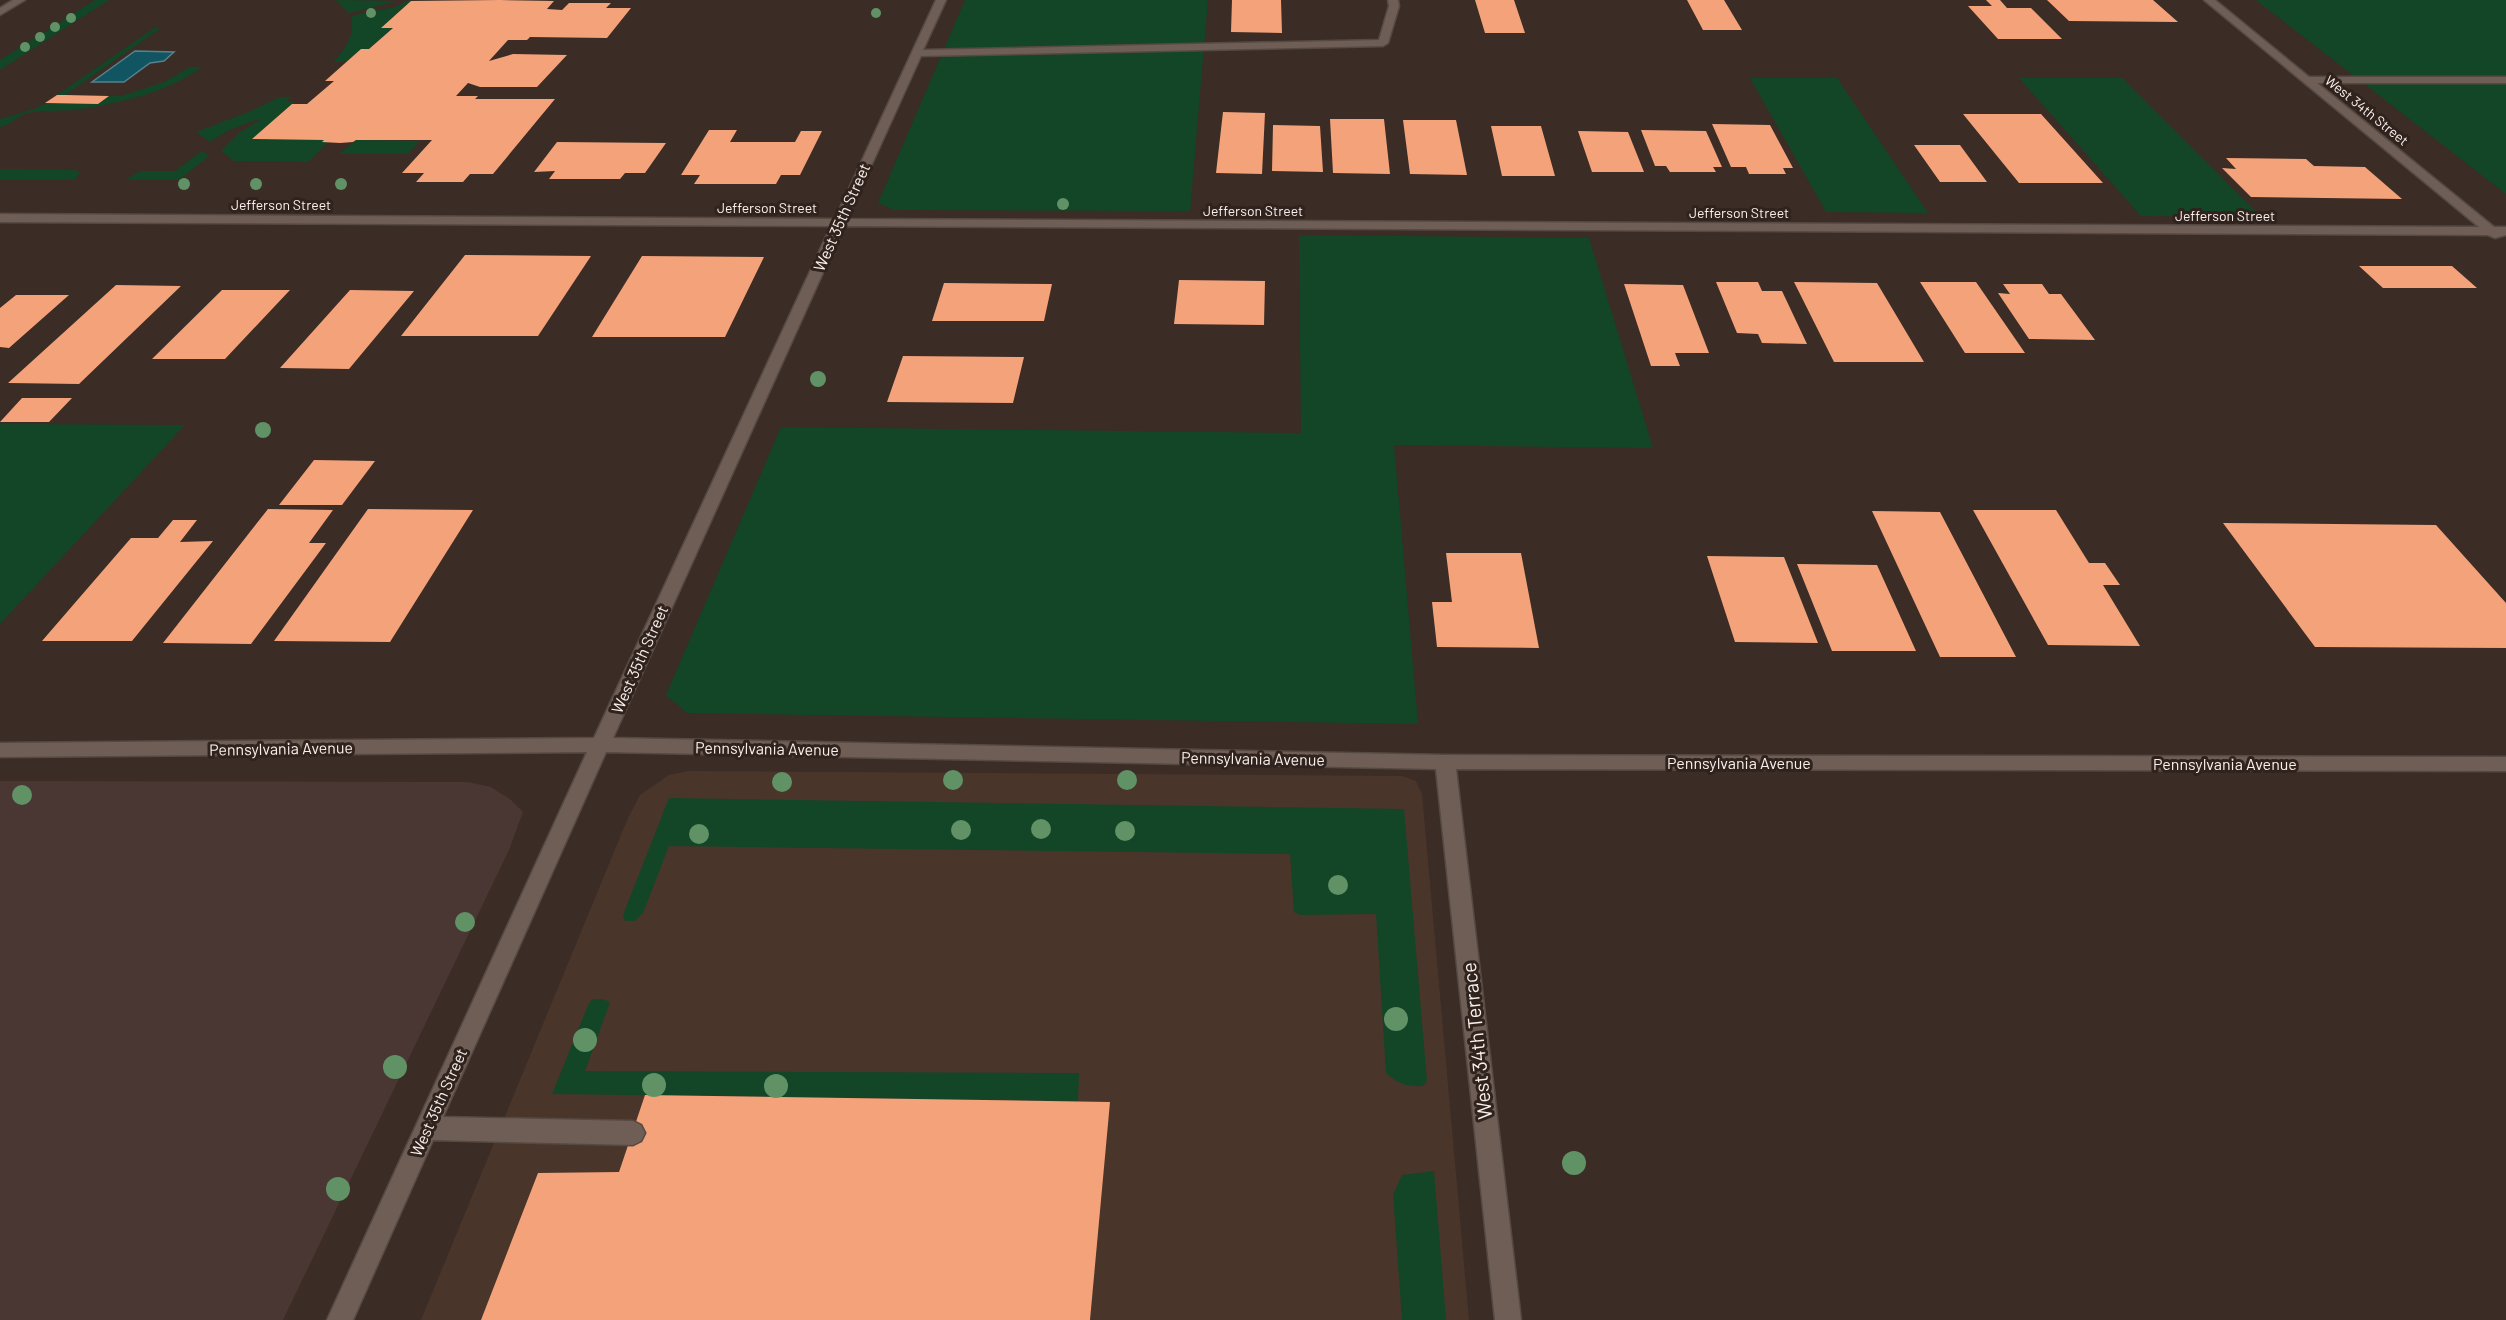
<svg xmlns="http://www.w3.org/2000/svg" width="2506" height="1320" font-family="Barlow,sans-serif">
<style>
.commercial{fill:#4a3633}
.built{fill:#4a352b}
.green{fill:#134626}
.water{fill:#115462;stroke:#57828b;stroke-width:1.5}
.building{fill:#f4a27a}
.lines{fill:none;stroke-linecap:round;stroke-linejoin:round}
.minor-casing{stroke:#554943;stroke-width:3}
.minor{fill:#6e5e56;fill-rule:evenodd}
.tree{fill:#609266}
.labels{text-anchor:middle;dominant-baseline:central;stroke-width:6;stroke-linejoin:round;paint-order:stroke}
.far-street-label{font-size:14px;fill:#f9efeb;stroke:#30221c}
.street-label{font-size:16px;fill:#f9efeb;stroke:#30221c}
.near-street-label{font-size:20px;fill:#f9efeb;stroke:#30221c}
</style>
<rect width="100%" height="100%" fill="#3b2c25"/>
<path class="commercial" d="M0,781L468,782L491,787L511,800L523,812L509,850L283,1320H0Z"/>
<path class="built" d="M689,771L1402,776L1416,781L1422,794L1469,1320H421L628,818L640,795L669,775Z"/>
<path class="green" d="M95,0H109L0,70V60Z
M336,0L398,1L349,13Z
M409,0L411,1L382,27L393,28L369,49H361L346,62H333C345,50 356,34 351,16L395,7Z
M965,0H1208L1190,211L894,210L878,203Z
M2256,0H2506V194Z
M154,28H161L65,95H57Z
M190,67H202C168,93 117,104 75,110C62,111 36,110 24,114C15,118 10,125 0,127V119L37,108L45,103L98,104L109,96H121L164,82Z
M1750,78H1837L1928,213L1826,212Z
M2019,78H2122L2261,217L2141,216Z
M280,97H292L287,101L294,102L253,139L324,140L322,142H328L308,162L234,161L221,151L239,133L260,120L259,119L229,130L210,142L196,132L251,111Z
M356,140L420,141L407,154H339Z
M202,151L209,156L179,180H125L140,171H175Z
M0,169L75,170L80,173L74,180H0Z
M1299,235L1589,238L1653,448L1394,445L1418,724L687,713L666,695L781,427L1301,433Z
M0,424L185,425L0,624Z
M669,798L1404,809L1427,1081L1423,1086C1407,1087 1398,1084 1386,1073L1376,914L1300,915L1294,912L1290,854L669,846L643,913L635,921H625L623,915Z
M593,999H602L610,1002L585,1071L1079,1073L1078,1101L552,1094L589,1003Z
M1434,1171L1446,1320H1402L1393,1195L1402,1175Z"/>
<path class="water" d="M135,51L174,52L164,61L150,63L124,82H92Z"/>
<path class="building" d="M500,0L554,1L547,9L562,10L569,3H611L606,8H631L607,38L530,37L527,40H508L489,61L513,54L567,55L537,87H480L468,83L456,96H478L475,99H555L493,174H470L463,182H416L424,173H402L432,140H356L353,142L340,143L322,142L324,140L252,139L292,104H307L334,81H325L361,49H369L393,28H381L411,1Z
M1232,0H1281L1282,33L1231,32Z
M1475,0H1514L1525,33H1485Z
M1687,0H1724L1742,30H1703Z
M1986,0H2000L2007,8H2031L2062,39H1998L1968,6H1992Z
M2047,0H2153L2178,22L2069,21Z
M57,95H65L109,96L98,104L45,103Z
M1223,112L1265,113L1262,174L1216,173Z
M1963,114H2041L2103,183H2019Z
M1330,119H1384L1390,174L1333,173Z
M1403,120H1456L1467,175L1410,174Z
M1712,124L1770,125L1793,168H1783L1786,174H1749L1746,167H1731Z
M1273,125L1320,126L1323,172L1272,171Z
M1491,126H1541L1555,176H1502Z
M709,130H737L730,142H795L801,131H822L800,175H781L776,184H694L700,175H681Z
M1641,130L1706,131L1722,167H1713L1716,172H1670L1666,166H1655Z
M1578,131L1628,132L1644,172H1592Z
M557,142L666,143L645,173H625L620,179H549L555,171L534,172Z
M1914,145H1960L1987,182H1940Z
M2226,158L2306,159L2314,166L2365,167L2402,199L2251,197L2222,168L2236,169Z
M465,255L591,256L538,336H401Z
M642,256L764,257L725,337H592Z
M2359,266H2452L2477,288H2383Z
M1179,280L1265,281L1264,325L1174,324Z
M1716,282H1758L1762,291H1782L1807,344L1762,343L1758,334L1737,333Z
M1794,282L1877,283L1924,362H1834Z
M1920,282H1976L2025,353H1965Z
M944,283L1052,284L1044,321H932Z
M1624,284L1683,285L1709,353H1675L1680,366H1651Z
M2003,284H2042L2049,294H2061L2095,340L2029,339L1998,293L2010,294Z
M116,285L181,286L79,384L8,383Z
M222,290H290L225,359H152Z
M350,290L414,291L349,369L280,368Z
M16,295H69L9,348L0,347V308Z
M903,356L1024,357L1013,403L887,402Z
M22,398H72L49,422H0Z
M314,460L375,461L342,505H279Z
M268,509L333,510L309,543H326L251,644L163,643Z
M368,509L473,510L390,642L274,641Z
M1973,510H2056L2089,563H2105L2120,585H2103L2140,646L2048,645Z
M1872,511L1940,512L2016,657H1940Z
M173,520H197L180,542L213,541L132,641H42L131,538H158Z
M2223,523L2436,525L2506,603V648L2315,647Z
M1446,553H1521L1539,648L1437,647L1432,602H1452Z
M1707,556L1784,557L1818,643L1735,642Z
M1797,564L1877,565L1916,651H1832Z
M645,1095L1110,1102L1090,1320H481L538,1173L619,1172Z"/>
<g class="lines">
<defs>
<path id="minor" d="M13,0H25L0,15V8Z
M936,0H946L923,50L1379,40L1389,6L1388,0H1398L1399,6L1388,43L1383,46L921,56L847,219L2479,227L2204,0H2215L2309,77H2506V83H2317L2494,227H2506V235L2495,238L2488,235L844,226L613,738L1445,755L2506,757V771L1456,769L1521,1320H1495L1436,769L606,752L443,1117L633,1121L641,1125L645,1133L641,1141L633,1145L433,1140L353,1320H327L587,752L0,757V743L594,738L831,226L0,222V214L835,219Z"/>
</defs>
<use href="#minor" class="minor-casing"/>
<use href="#minor" class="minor"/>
</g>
<g class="tree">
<circle cx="371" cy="13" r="5"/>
<circle cx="876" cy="13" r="5"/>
<circle cx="71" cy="18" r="5"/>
<circle cx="55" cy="27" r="5"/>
<circle cx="40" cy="37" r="5"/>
<circle cx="25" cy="47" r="5"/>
<circle cx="184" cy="184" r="6"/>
<circle cx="256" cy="184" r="6"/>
<circle cx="341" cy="184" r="6"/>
<circle cx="1063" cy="204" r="6"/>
<circle cx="818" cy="379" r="8"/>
<circle cx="263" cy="430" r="8"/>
<circle cx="953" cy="780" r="10"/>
<circle cx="1127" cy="780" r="10"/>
<circle cx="782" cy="782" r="10"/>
<circle cx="22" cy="795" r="10"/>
<circle cx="1041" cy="829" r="10"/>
<circle cx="961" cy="830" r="10"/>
<circle cx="1125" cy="831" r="10"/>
<circle cx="699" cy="834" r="10"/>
<circle cx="1338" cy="885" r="10"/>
<circle cx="465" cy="922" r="10"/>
<circle cx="1396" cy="1019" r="12"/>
<circle cx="585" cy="1040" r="12"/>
<circle cx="395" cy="1067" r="12"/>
<circle cx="654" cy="1085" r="12"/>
<circle cx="776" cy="1086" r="12"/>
<circle cx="1574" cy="1163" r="12"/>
<circle cx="338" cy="1189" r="12"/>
</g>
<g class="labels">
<g class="far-street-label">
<text transform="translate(2367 110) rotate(39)">West 34th Street</text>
<text x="281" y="204">Jefferson Street</text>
<text x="767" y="207">Jefferson Street</text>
<text x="1253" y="210">Jefferson Street</text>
<text x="1739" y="212">Jefferson Street</text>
<text x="2225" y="215">Jefferson Street</text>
</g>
<g class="street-label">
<text transform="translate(841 217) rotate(-66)">West 35th Street</text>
<text transform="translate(639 659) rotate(-66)">West 35th Street</text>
<text transform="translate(281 748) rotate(-1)">Pennsylvania Avenue</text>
<text transform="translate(767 748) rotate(1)">Pennsylvania Avenue</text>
<text transform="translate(1253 758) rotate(1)">Pennsylvania Avenue</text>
<text x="1739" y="762">Pennsylvania Avenue</text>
<text x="2225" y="763">Pennsylvania Avenue</text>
<text transform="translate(438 1102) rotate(-66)">West 35th Street</text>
</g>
<g class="near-street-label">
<text transform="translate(1476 1041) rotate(-96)">West 34th Terrace</text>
</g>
</g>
</svg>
